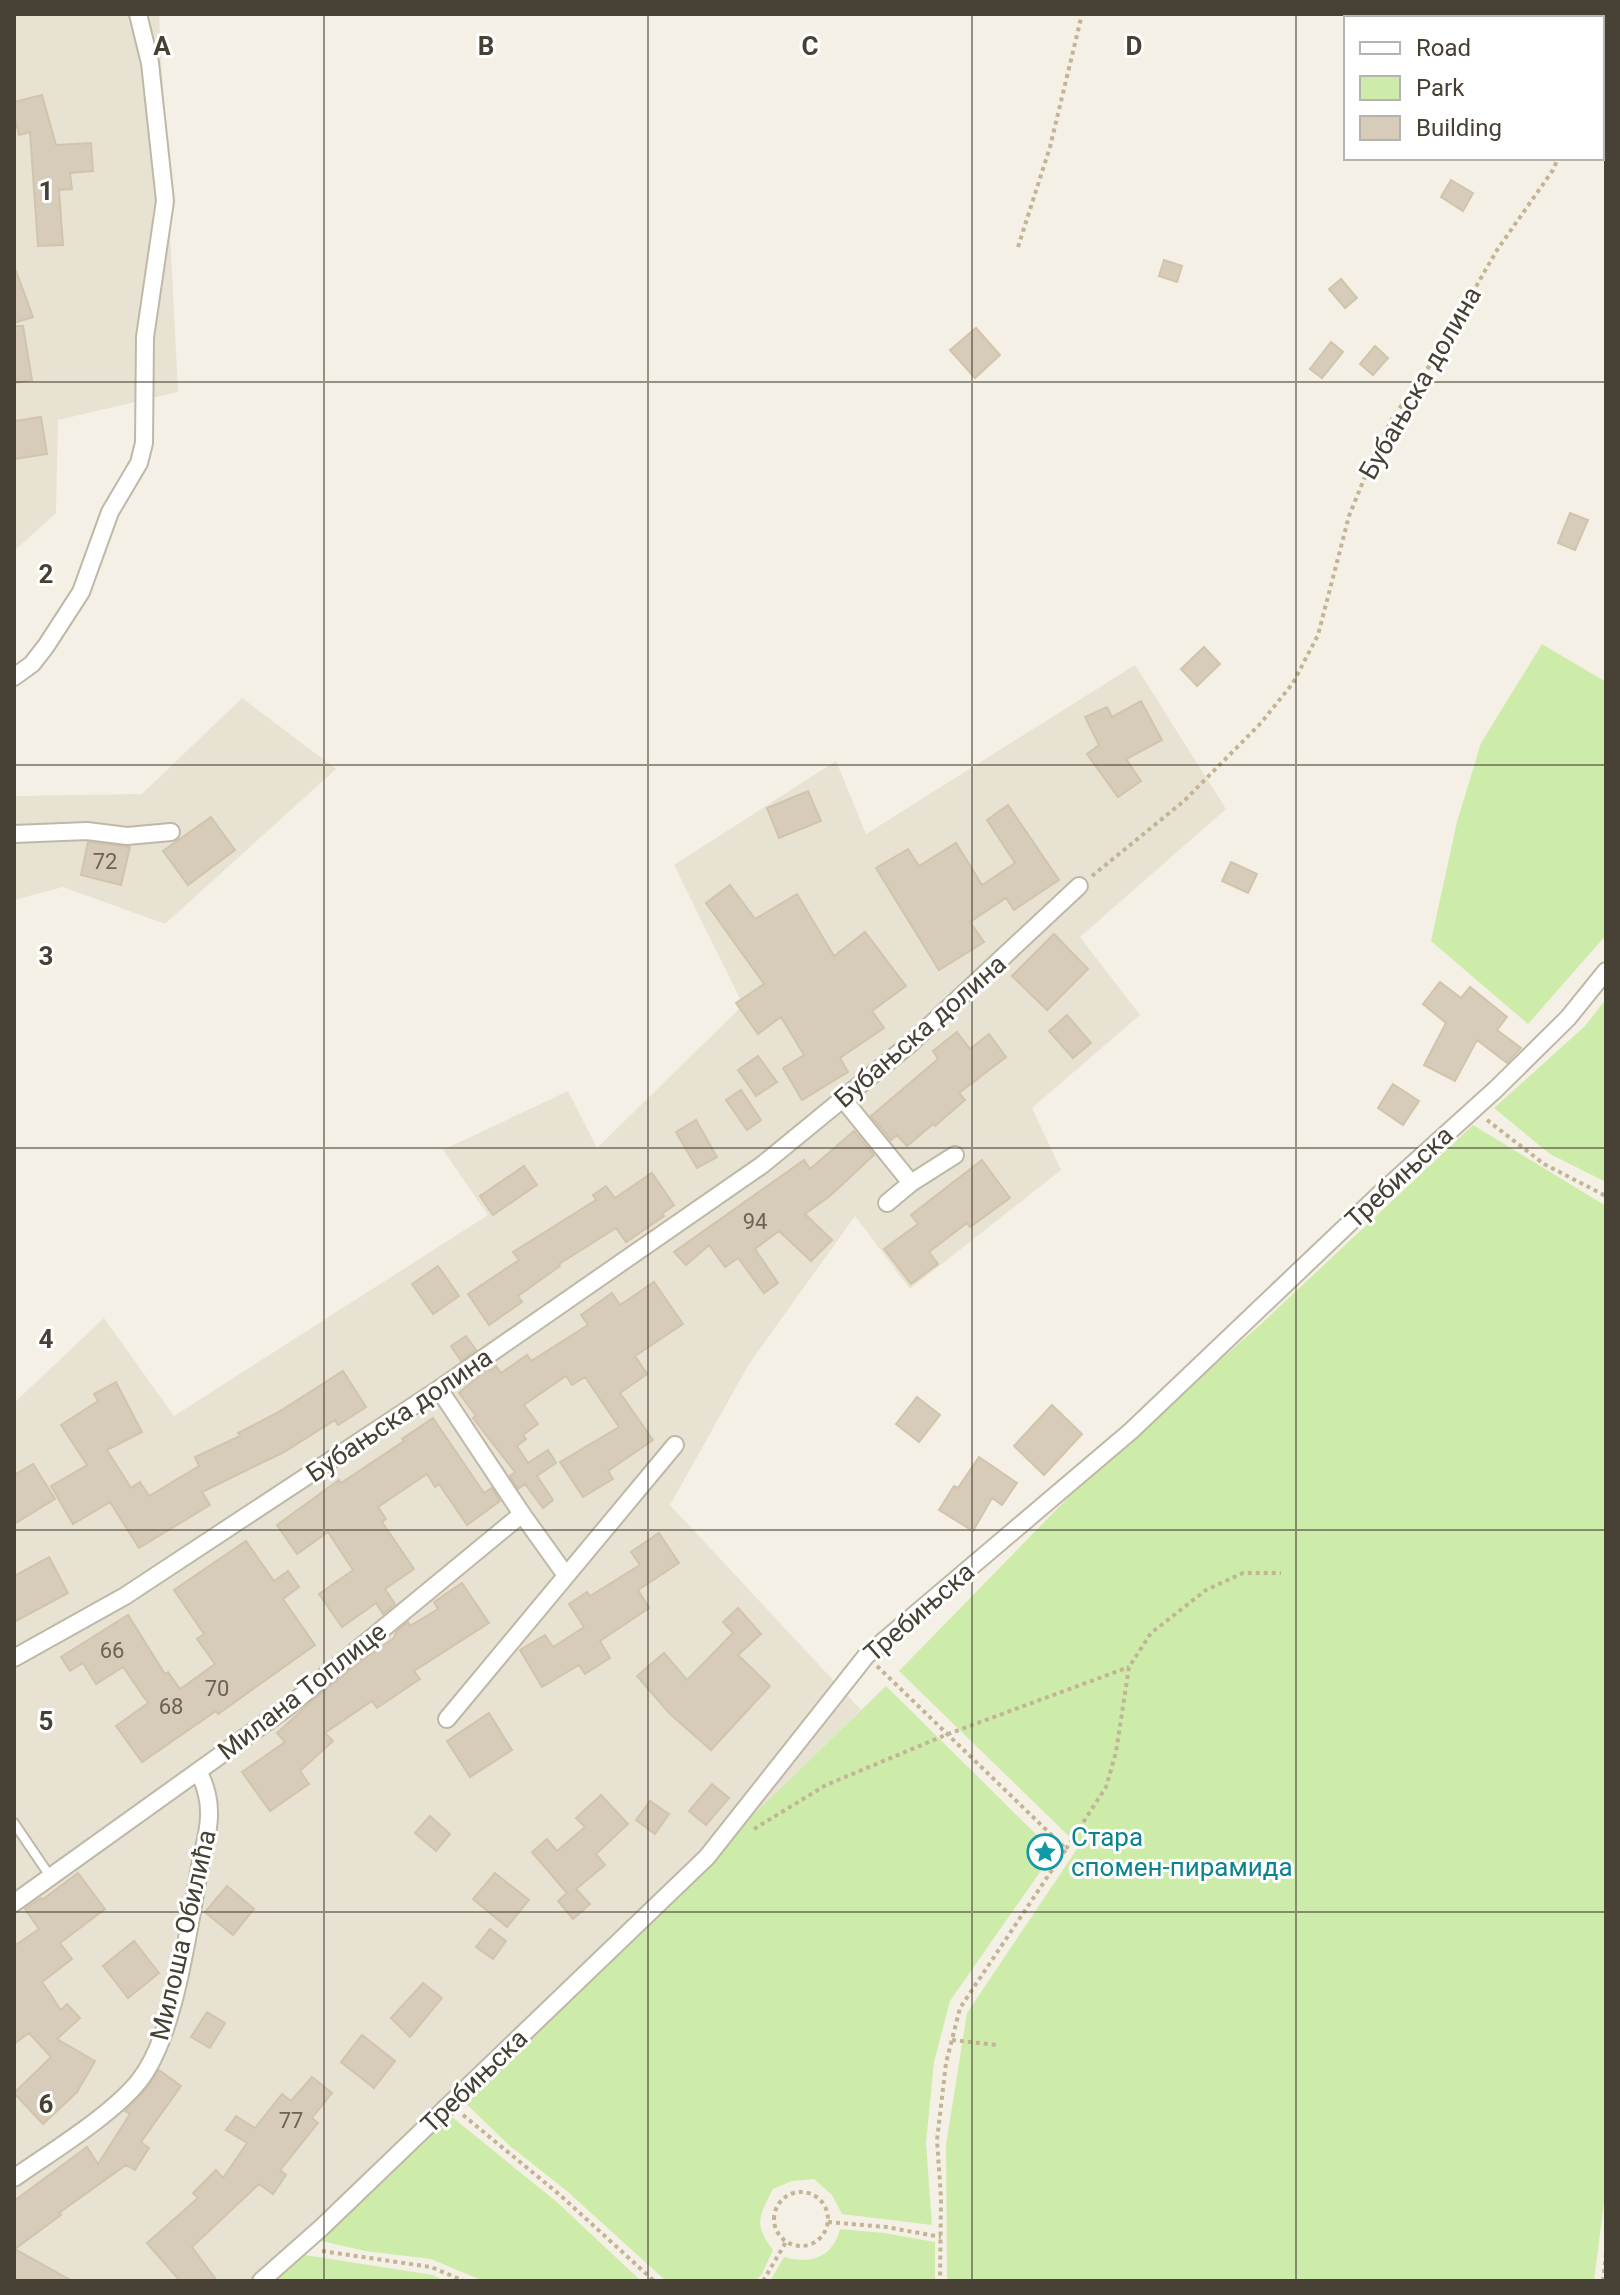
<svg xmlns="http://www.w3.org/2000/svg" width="1620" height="2295" font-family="Roboto,sans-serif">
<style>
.residential{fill:#e8e2d2}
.green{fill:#cdecaa}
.building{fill:#d7ccb9;stroke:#d2c4ac;stroke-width:2}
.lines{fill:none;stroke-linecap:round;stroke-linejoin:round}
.lane-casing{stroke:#c0b8a7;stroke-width:12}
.street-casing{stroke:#c0b8a7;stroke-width:20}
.path{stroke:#c3b496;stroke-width:4;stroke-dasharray:4 4;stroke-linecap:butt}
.lane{stroke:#fff;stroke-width:8}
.street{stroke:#fff;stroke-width:16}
.grid{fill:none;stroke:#474034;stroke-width:2;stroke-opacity:0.55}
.labels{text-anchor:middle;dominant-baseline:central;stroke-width:6;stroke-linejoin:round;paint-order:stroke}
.number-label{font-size:22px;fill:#6b6355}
.street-label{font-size:26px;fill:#474034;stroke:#fff}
.culture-label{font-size:26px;fill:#0d838f;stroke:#fff;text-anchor:start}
.grid-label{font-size:26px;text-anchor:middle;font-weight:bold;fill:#474034;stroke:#fff;stroke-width:6;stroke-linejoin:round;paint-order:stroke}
</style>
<rect width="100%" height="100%" fill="#f4f0e5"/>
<path class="residential" d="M14,14H159L178,392L58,420L56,513L14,551Z
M1135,665L1226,809L1080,937L1140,1015L1032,1108L1061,1170L910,1289L855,1216L749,1364L670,1505L861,1710L634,1932L261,2281H14V1403L104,1318L174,1416L488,1215L443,1150L568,1091L597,1148L743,1005L674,865L836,761L866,834Z
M242,698L336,769L165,924L63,887L14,900V796L142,794Z"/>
<path class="green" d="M1542,644L1606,682V935L1528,1024L1431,941L1457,822L1481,743Z
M1606,999V1182L1550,1154L1494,1108L1585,1026Z
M1473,1125L1606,1206V2186L1594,2281H947L946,2145L967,2013L1079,1846L899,1671L1094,1471L1261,1324Z
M886,1686L1054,1852L950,2001L934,2062L926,2143L932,2225L842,2214L832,2195L814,2179L792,2181L773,2189C759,2217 753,2223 773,2250L762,2274L756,2281H666L568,2192L510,2146L461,2099Z
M446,2112L558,2203L641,2281H483L431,2259L365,2251L308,2238Z
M840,2229L884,2233L935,2242V2280L770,2281L784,2257C811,2265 833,2257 840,2229Z
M292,2253L433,2275L445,2281H261Z"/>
<path class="building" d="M42,95L56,145L91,143L93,171L70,173L72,189L59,190L63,245L38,246L30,132L19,135L14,115V102Z
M1451,180L1473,193L1463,211L1441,197Z
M1164,260L1182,266L1177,282L1159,276Z
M14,271H16L33,317L14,323Z
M1341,279L1357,298L1345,308L1329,289Z
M14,326H23L32,380L14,383Z
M976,328L1000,355L975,378L950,350Z
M1331,342L1343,352L1322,378L1310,369Z
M1375,346L1388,358L1373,375L1360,364Z
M41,417L47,454L14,459V421Z
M1570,513L1588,520L1575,550L1558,543Z
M1204,647L1220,664L1197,686L1181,669Z
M1141,701L1162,740L1126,759L1141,781L1118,797L1087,754L1099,745L1085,717L1107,707L1112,717Z
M808,791L821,821L779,838L767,808Z
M1008,805L1059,880L1014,910L1006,898L970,922L984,942L939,970L876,868L908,849L919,866L956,843L982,885L1015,863L987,820Z
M211,817L235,850L188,885L163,851Z
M88,842L130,847L121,885L81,875Z
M1231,862L1257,874L1248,893L1222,881Z
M730,885L755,919L797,894L834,956L865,932L906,986L872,1011L884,1028L840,1058L848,1072L802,1100L783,1068L804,1055L781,1017L758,1034L736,1003L764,984L706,903Z
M1054,934L1088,969L1047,1010L1012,976Z
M1440,982L1461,998L1470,987L1507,1017L1497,1030L1521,1048L1507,1063L1477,1040L1455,1081L1424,1065L1446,1023L1423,1004Z
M1067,1015L1091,1043L1073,1058L1049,1031Z
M957,1032L970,1049L989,1034L1006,1057L959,1093L965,1100L935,1126L933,1124L907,1146L897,1135L891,1140L871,1116L938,1059L933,1051Z
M758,1056L777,1082L756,1096L738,1070Z
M1393,1084L1419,1101L1403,1125L1378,1108Z
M741,1090L761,1120L747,1130L726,1100Z
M696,1120L717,1157L697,1168L676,1132Z
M854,1131L874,1155L830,1196L805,1214L832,1240L811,1261L779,1231L755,1249L778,1283L764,1293L738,1258L725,1267L709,1245L686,1265L674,1252L804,1160L810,1169Z
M982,1160L1010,1198L970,1227L967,1223L929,1252L938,1264L911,1284L884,1249L918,1224L911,1215Z
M524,1166L537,1185L493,1215L480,1196Z
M652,1173L674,1205L662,1214L664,1216L626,1242L616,1228L559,1264L560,1266L518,1296L522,1302L489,1325L468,1294L519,1260L513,1252L596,1200L593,1195L606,1186L615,1198Z
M438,1266L459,1296L433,1314L412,1284Z
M654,1282L683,1324L635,1356L647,1374L620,1393L653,1440L608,1471L613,1479L583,1497L560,1462L619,1427L585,1377L572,1385L566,1376L524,1405L538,1424L523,1435L526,1439L517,1446L528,1463L548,1450L556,1463L537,1476L553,1500L543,1508L525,1484L518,1489L510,1476L515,1472L473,1418L476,1416L459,1393L488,1368L490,1371L496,1366L501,1373L527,1355L531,1361L588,1325L581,1315L612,1293L620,1305Z
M466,1336L476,1350L461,1361L451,1346Z
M343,1371L366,1407L338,1425L335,1420L284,1452L202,1492L210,1505L139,1548L110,1502L73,1524L51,1486L87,1465L61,1425L98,1401L94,1394L116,1382L142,1432L107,1450L131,1488L140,1482L149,1496L199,1466L195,1457L240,1436L238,1433L277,1413Z
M917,1397L940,1415L919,1442L896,1424Z
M1052,1405L1082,1434L1044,1475L1014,1446Z
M433,1418L484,1493L492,1488L500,1501L467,1525L439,1484L435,1487L427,1474L378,1507L386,1519L382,1522L414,1569L385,1589L395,1604L383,1614L376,1603L342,1627L319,1594L353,1570L328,1532L297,1554L277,1525L339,1480L341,1483L404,1441L402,1439Z
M979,1457L1017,1483L1002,1505L992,1498L973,1531L939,1510L954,1486L958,1488Z
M33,1464L55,1499L14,1524V1475Z
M659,1533L679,1563L638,1590L649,1608L600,1641L610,1658L585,1674L579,1665L542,1687L520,1650L545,1635L553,1647L584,1627L569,1604L587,1592L590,1596L640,1565L631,1552Z
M246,1541L274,1581L288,1571L299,1587L283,1599L315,1645L218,1714L216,1711L142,1762L116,1726L148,1703L123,1667L96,1684L83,1663L70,1671L61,1657L128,1615L165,1674L168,1672L180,1689L215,1664L197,1639L204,1634L174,1590Z
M49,1557L68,1593L14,1622V1576Z
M462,1583L489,1623L414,1671L420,1679L377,1708L372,1701L325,1733L333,1741L300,1771L309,1784L270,1811L242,1772L285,1742L277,1733L312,1701L361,1661L394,1638L396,1632L408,1622L410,1626L438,1609L434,1602Z
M738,1608L761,1634L738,1655L770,1686L711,1750L670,1714L637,1676L664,1653L687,1680L733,1633L723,1622Z
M489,1713L512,1750L470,1777L447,1741Z
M712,1784L729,1798L706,1825L689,1811Z
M601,1795L628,1824L596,1854L605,1865L576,1889L590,1904L573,1919L558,1901L567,1893L532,1852L547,1839L557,1851L585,1827L576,1818Z
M650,1801L669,1814L655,1834L636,1820Z
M430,1816L450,1834L436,1851L415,1833Z
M78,1873L105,1909L60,1943L72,1959L42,1982L61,2010L67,2004L80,2018L57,2039L95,2061L77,2092L43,2124L14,2093L51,2057L29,2033L14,2044V1946L39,1929L25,1909L41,1898L42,1900Z
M495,1873L529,1900L507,1927L473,1899Z
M227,1886L254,1909L233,1935L205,1912Z
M490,1929L506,1941L493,1959L476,1947Z
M134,1941L159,1973L128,1998L103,1966Z
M423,1983L442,1998L410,2037L391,2018Z
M207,2012L225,2023L210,2048L191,2037Z
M362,2035L395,2061L374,2088L341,2062Z
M159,2070L181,2086L141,2142L149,2148L135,2170L126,2165L59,2213L61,2215L15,2249L72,2281H14V2201L87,2147L98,2164L130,2114L125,2111L147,2088Z
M312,2077L332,2093L312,2118L318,2123L280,2170L286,2175L273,2194L259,2184L192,2247L217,2281H180L147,2243L198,2198L193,2193L216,2170L223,2178L247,2143L226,2130L236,2116L255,2128L282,2094L291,2101Z"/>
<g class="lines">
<defs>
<path id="lane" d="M14,1823L50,1876"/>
<path id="street" d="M14,677L32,664L46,646L81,592L110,512L139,463L144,443L145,337L165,201L150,63L138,14
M14,834L87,831L127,836L171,832
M843,1099L911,1183
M887,1203L911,1183L955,1155
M439,1389L522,1514L565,1574
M14,1658L125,1596L439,1389L762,1165L911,1043L1079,886
M447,1719L675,1445
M14,1903L289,1706L522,1514
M14,2178C51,2152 112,2115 139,2081C175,2036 188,1930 199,1872C202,1853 210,1831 209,1812C209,1798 205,1784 198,1771
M261,2281L321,2228L707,1857L866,1656L1131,1431L1381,1193L1496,1089L1568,1018L1606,971"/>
</defs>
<use href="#lane" class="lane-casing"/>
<use href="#street" class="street-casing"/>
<path class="path" d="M1555,14L1566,18
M1598,18L1602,14
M1018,247L1050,147L1082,14
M1092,876L1184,801L1261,723L1293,683L1318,635L1349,516L1375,452L1392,419L1435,358L1497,250L1553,170L1558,158
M1487,1120L1544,1164L1606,1196
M877,1666L1066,1849L960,2008L946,2063L937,2140L941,2198L940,2281
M754,1829L826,1785L948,1734L1129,1667
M1066,1849L1106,1787L1116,1752L1129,1667L1151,1633L1206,1590L1243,1573H1281
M952,2040L997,2045
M463,2115L560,2195L654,2281
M774 2219a27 27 0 1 1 54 0a27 27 0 1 1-54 0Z
M828,2222L886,2227L941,2237
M322,2251L431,2267L464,2281
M763,2281L786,2242
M1603,2281L1606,2253"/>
<use href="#lane" class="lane"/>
<use href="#street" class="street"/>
</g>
<path class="grid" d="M324,14V2281M648,14V2281M972,14V2281M1296,14V2281M14,382H1606M14,765H1606M14,1148H1606M14,1530H1606M14,1912H1606"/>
<defs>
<symbol id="sight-ring" viewBox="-11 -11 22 22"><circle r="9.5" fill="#fff" stroke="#0f9aa8" stroke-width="1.5"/><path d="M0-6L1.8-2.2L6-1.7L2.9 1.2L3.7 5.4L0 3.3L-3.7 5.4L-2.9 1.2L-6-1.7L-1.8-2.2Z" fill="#0f9aa8"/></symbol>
</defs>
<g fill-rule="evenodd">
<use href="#sight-ring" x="1025" y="1832" width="40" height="40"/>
</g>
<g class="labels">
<g class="number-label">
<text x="105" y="861">72</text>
<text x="755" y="1221">94</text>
<text x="112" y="1650">66</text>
<text x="217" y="1688">70</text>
<text x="171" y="1706">68</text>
<text x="291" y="2120">77</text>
</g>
<g class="street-label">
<text transform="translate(1420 383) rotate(-60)">Бубањска долина</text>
<text transform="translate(920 1031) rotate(-41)">Бубањска долина</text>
<text transform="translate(1399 1177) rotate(-43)">Требињска</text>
<text transform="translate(399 1415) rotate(-34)">Бубањска долина</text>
<text transform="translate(919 1612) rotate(-41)">Требињска</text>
<text transform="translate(302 1691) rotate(-38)">Милана Топлице</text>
<text transform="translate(183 1935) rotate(-77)">Милоша Обилића</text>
<text transform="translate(474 2081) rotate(-44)">Требињска</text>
</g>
<g class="culture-label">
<text x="1071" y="1837">Стара<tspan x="1071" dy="30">спомен-пирамида</tspan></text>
</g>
</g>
<g class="grid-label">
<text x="162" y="55">A</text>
<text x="486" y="55">B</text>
<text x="810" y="55">C</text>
<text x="1134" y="55">D</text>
<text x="46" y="200">1</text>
<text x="46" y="583">2</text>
<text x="46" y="965">3</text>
<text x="46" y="1348">4</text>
<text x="46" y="1730">5</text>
<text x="46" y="2113">6</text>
</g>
<rect width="1620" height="2295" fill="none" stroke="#474034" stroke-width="32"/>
<rect x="1344" y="16" width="260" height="144" fill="#ffffff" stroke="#b5b3ae" stroke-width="2"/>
<rect x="1360" y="42" width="40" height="12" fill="#ffffff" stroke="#b5b3ae" stroke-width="2"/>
<text x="1416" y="56" font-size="24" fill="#474034">Road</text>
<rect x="1360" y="76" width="40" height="24" fill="#cdecaa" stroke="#b5b3ae" stroke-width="2"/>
<text x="1416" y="96" font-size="24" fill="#474034">Park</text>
<rect x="1360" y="116" width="40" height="24" fill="#d7ccb9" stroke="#b5b3ae" stroke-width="2"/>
<text x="1416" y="136" font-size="24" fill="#474034">Building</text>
</svg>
